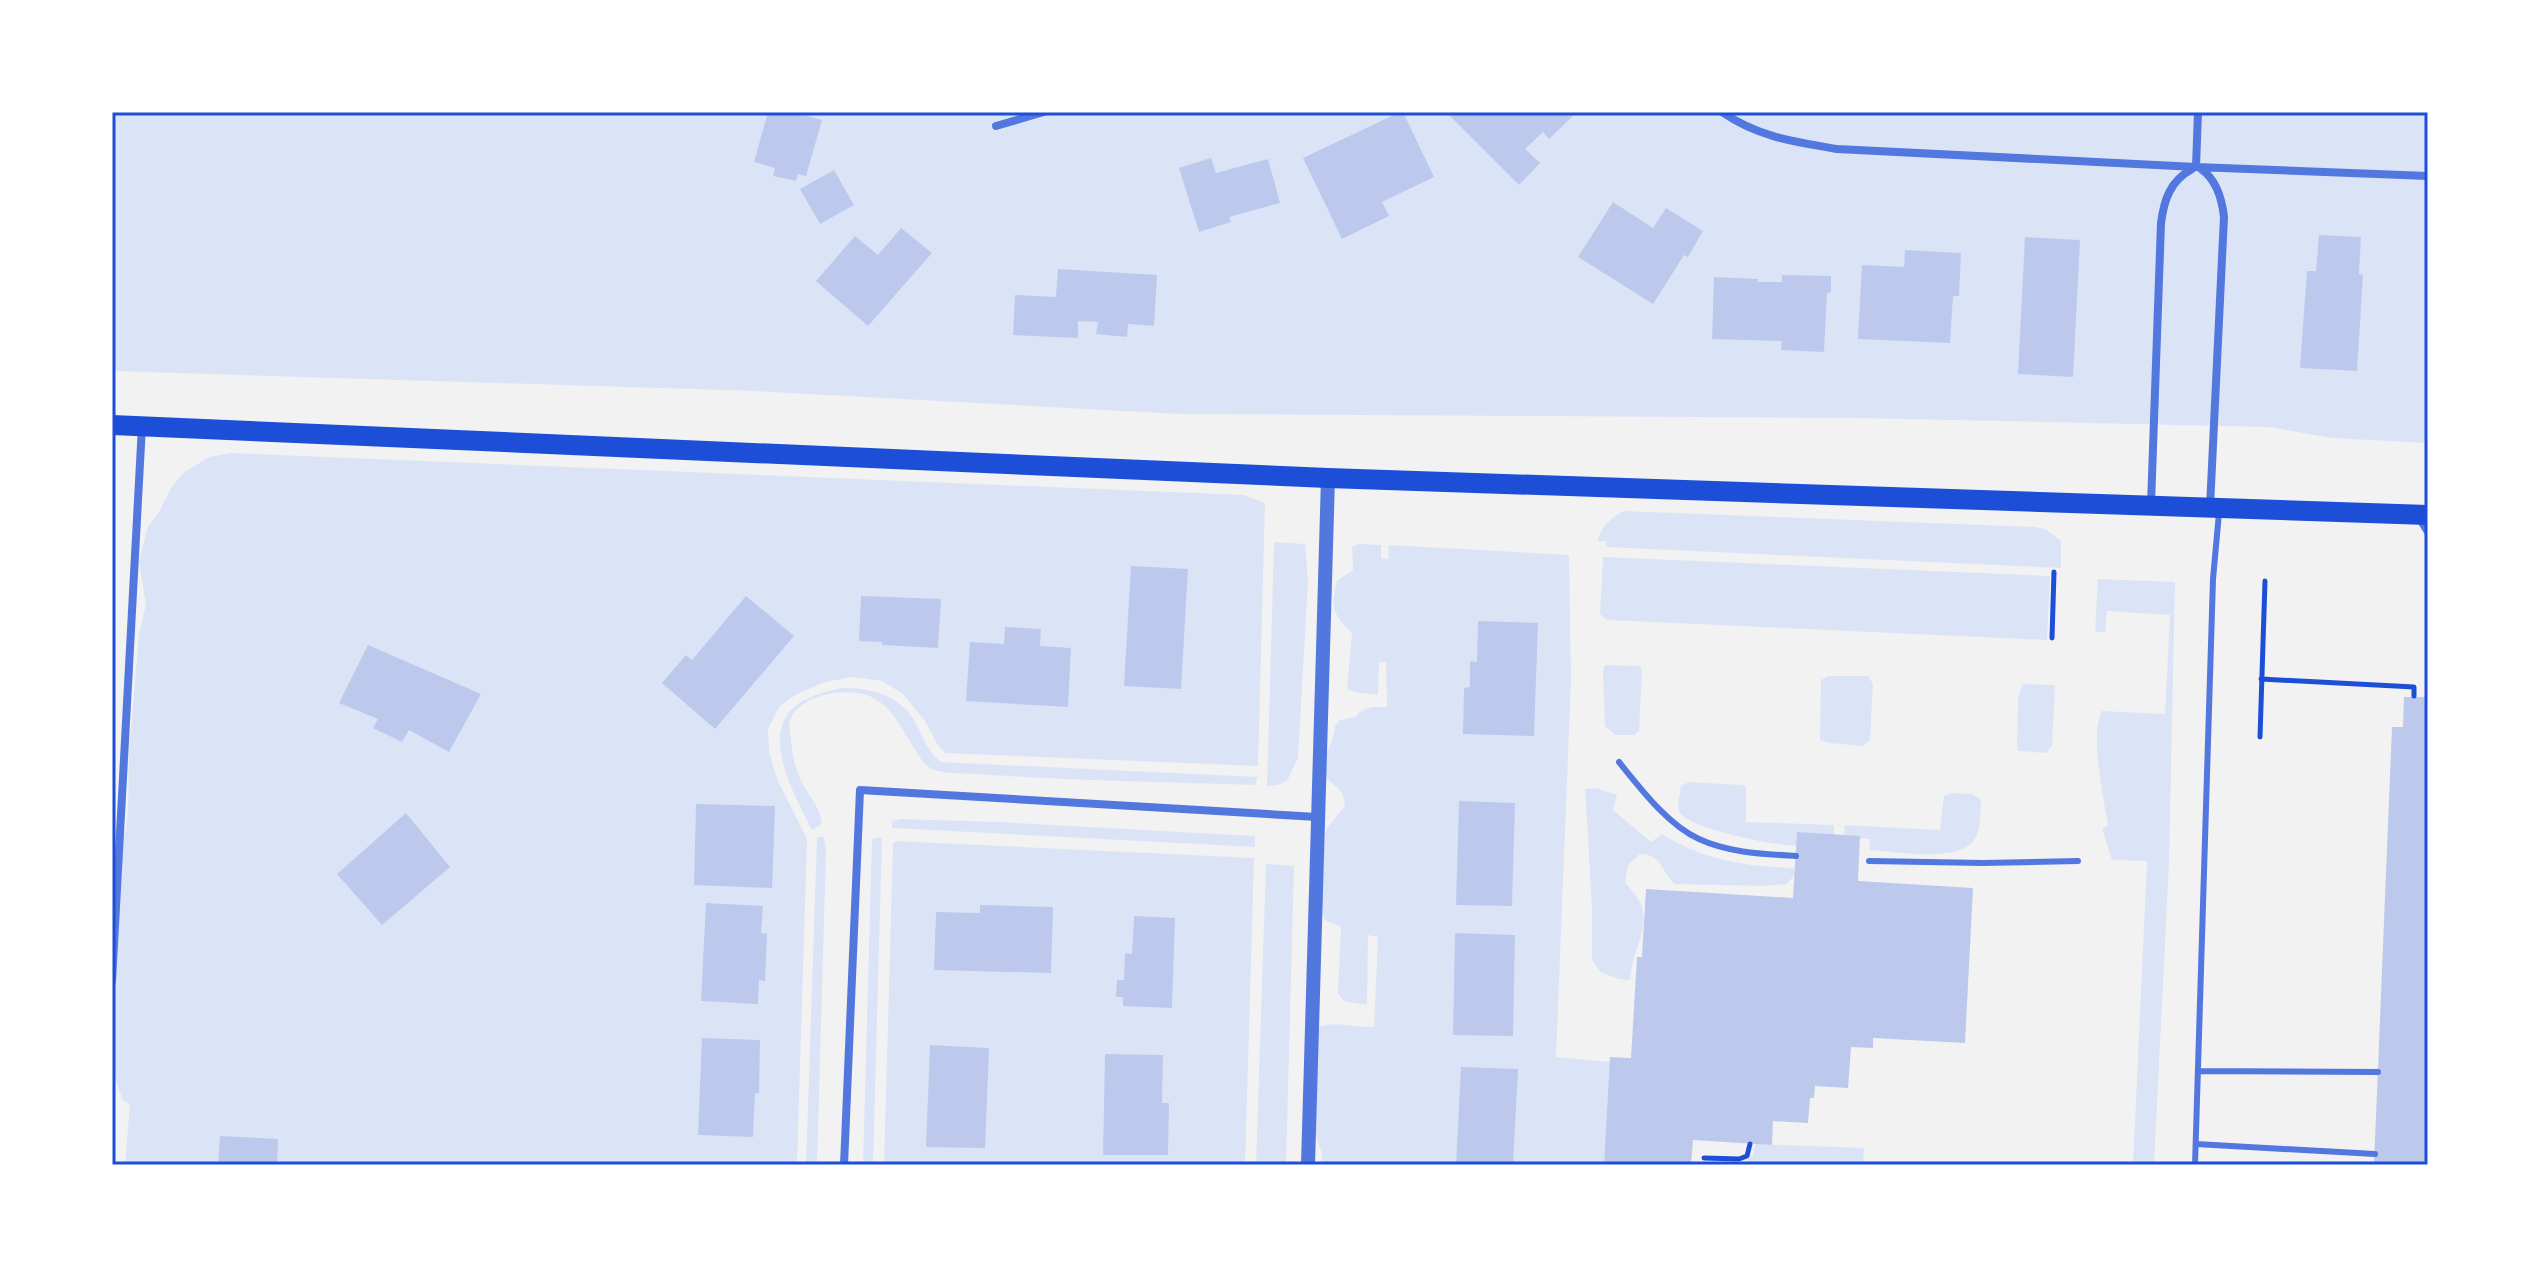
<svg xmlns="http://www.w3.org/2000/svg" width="2540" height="1277" font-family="Jost,sans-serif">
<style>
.green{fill:#dbe4f7}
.building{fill:#bdc9ec}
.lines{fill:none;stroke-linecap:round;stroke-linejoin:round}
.path{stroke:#1d4ed8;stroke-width:5}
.service{stroke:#5277de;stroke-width:6}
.minor{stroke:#5277de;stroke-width:8}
.tertiary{stroke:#5277de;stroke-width:14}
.primary{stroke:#1d4ed8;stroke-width:20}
.neatline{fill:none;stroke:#1d4ed8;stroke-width:3}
</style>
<rect width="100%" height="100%" fill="#f2f2f2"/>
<path class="green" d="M112,112H2428V443L2332,438L2269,427L1857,418L1179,414L755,391L112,371Z
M231,453L1244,495L1265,503L1258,766L945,753L937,744L925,721L903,694L882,681L852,677L825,682L795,695L779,707L768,729L769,751L777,779L807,839L797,1165H125L130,1104L123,1101L112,1068V867L126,829L128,810L129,750L139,635L146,604L139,562L148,526L158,514L171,488L184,472L210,457Z
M1624,511L2036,527L2047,530L2061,541V568L1606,547V541H1598C1601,526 1611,518 1624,511Z
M1274,542L1305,544L1308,581L1298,758L1287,781L1278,785L1267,786Z
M1359,544L1381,545V558L1388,559L1389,545L1569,555L1571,681L1556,1057L1610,1062L1604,1165H1321L1322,1154L1314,1131L1316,1029C1328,1019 1357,1028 1374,1027L1378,937L1368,935L1367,1005L1344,1001L1338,993L1341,927L1326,921L1321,913L1325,833L1327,828L1345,806C1344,801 1344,796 1341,792C1337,785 1327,782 1324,772C1321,755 1335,742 1335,726L1340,720L1355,717L1360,712L1371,707H1387L1386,662H1379L1378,695L1354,692L1347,688L1352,633C1333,614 1330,608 1337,581L1353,570L1352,547Z
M1603,557L2050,576L2047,640L1607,620L1600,614Z
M2098,579L2175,582L2169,863L2154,1165H2133L2147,861L2112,860L2102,829L2108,825C2104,800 2089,732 2102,711L2165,714L2170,615L2107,611L2105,633L2095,631Z
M1605,665L1639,666L1642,670L1639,731L1635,735H1615L1605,726L1603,672Z
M1828,676H1868L1873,684L1870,740L1863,746L1829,743L1820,740L1821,680Z
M2023,684L2054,685L2055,687L2052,746L2046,753L2019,751L2017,747L2018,697Z
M842,688C873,688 901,695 917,725C924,739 928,752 941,762L1258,777L1255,785C1168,782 1080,781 992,775C976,773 946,775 932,769C924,765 920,758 916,751C893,714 883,687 834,693C819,695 800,702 792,716C787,723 790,732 791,739C792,754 795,767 801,781C809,796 820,806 822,824L812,830C797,800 763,742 790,711C803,697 825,692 842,688Z
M1689,782L1742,785L1746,787V822L1834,825V837C1823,840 1809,846 1798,846C1778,846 1686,829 1679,811C1677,805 1680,793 1681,786Z
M1596,788L1617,795L1613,810L1651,842L1662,834C1703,860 1748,867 1796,868L1798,871L1787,884L1763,886L1675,884C1660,872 1664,855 1640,854L1628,865L1625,883C1662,918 1633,939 1630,980L1619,979L1600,972L1592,959V907L1585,789Z
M1951,793L1972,794L1981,800C1980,811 1981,827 1976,837C1961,865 1897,851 1869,850L1870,839L1844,837L1845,825L1940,830L1944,796Z
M901,819L998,822L1255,836V847L892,828V821Z
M817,837H824L826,851L817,1165H806Z
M882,837L873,1165H863L872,839Z
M896,841L1254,858L1245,1165H884L893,844Z
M1266,864L1294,866L1286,1165H1256Z
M1755,1144L1865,1148L1863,1154L1865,1165H1703L1705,1162L1744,1163L1753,1155Z"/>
<path class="building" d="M768,112H793L822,120L806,176L798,174L796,181L773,176L775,168L754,162Z
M1400,112H1403L1434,177L1382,202L1389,216L1342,239L1303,158Z
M1446,112H1577L1549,139L1543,132L1525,149L1540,163L1519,185Z
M1211,158L1216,173L1268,159L1280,203L1229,217L1231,222L1199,232L1179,168Z
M834,170L854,205L820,224L800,189Z
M1613,202L1653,228L1666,208L1703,231L1688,257L1684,255L1653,304L1578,257Z
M901,228L932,253L868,326L816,281L855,236L878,255Z
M2319,235L2361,237L2359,274L2363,275L2357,371L2300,368L2307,271H2316Z
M2025,237L2080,240L2073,377L2018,374Z
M1905,250L1961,253L1959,296H1953L1950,343L1858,339L1862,265L1904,267Z
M1058,269L1157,275L1154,326L1128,324L1127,337L1096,334L1098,322L1078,321V338L1013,335L1015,295L1056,297Z
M1782,275L1831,276V292L1827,293L1824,352L1781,350L1782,341L1712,339L1714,277L1758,279V282H1782Z
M1131,566L1188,569L1181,689L1124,686Z
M746,596L794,636L715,729L662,683L686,655L692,660Z
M861,596L941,599L938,648L882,645V642L859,641Z
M1478,621L1538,623L1534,736L1463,734L1464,688L1470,687V661L1477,662Z
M1005,627L1041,629L1040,646L1071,648L1068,707L966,701L970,642L1004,644Z
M368,645L481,694L449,752L409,730L402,742L373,728L378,719L339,703Z
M2404,697H2428V1165H2374L2392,727H2403Z
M1459,801L1515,803L1512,906L1456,905Z
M696,804L775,806L772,888L694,885Z
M406,813L450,867L382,925L337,874Z
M1797,832L1860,836L1858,881L1973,888L1965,1043L1873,1038V1048L1851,1047L1848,1088L1815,1086L1814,1098H1810L1808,1123L1773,1121L1772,1145L1693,1140L1691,1165H1604L1610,1057L1631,1058L1637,957H1642L1646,889L1793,898Z
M706,903L763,906L761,933L767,934L765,981L759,980L758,1004L701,1001Z
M980,905L1053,907L1051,973L934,970L936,912L980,913Z
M1134,916L1175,918L1172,1008L1123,1006V997H1116L1117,980H1124L1125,953L1132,954Z
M1455,933L1515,935L1513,1036L1453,1035Z
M702,1038L760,1040L759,1093H755L753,1137L698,1135Z
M930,1045L989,1048L985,1148L926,1147Z
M1105,1054L1163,1055L1162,1103H1169L1168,1155H1103Z
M1461,1067L1518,1069L1513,1165H1456Z
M220,1136L278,1139L277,1165H218Z"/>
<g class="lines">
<path class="path" d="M2052,638L2054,572
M2261,679L2414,687V696
M2260,737L2265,581
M1704,1158L1739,1159L1747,1156L1750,1144"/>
<path class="service" d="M2420,521L2428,534
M1619,762C1640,788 1668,825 1699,839C1729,853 1764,854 1796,856
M1869,861L1983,863L2078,861
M2198,1071L2378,1072
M2196,1144L2375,1154
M2195,1165L2213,579L2219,513"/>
<path class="minor" d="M1722,112C1758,137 1795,142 1837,149L2196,167L2428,176
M996,126L1044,112
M2196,167L2198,112
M2201,169C2217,180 2222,199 2224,217L2210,507
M2151,504L2161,223C2164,200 2170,181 2192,169
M112,981L142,426
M844,1165L860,790L1317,817"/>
<path class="tertiary" d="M1308,1165L1328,478"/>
<path class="primary" d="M112,425L1328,478L2428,515"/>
</g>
<rect width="2540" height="1277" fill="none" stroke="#ffffff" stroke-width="228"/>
<rect x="114" y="114" width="2312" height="1049" class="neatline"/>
</svg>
